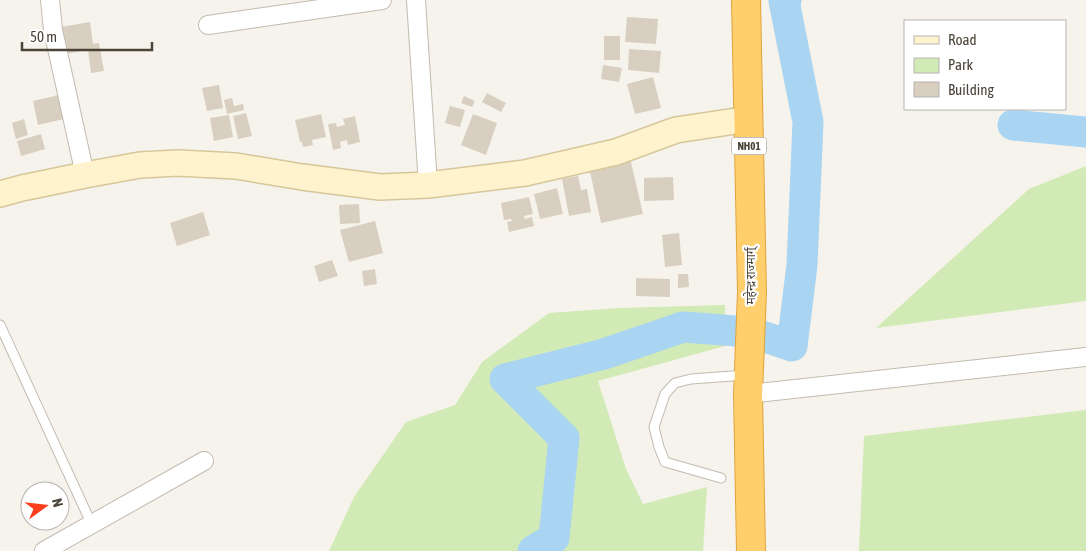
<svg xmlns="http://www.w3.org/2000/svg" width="1086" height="551" font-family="'Asap Condensed','Noto Sans Devanagari',sans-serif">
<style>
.green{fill:#d2eab5}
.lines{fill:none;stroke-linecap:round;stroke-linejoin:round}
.river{stroke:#a9d4f2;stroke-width:31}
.building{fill:#d8cfc1}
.lane-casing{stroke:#c2bbae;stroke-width:11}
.street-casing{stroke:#c2bbae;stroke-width:20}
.secondary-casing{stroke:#d6c79b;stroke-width:28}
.highway-casing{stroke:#e0a43c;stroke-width:30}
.lane{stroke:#fff;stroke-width:9}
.street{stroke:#fff;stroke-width:18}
.secondary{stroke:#fff3cd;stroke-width:25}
.highway{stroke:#ffcf6e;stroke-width:28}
.labels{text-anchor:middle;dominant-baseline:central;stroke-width:4.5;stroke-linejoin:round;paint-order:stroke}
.shield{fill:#fff;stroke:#817c74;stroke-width:1}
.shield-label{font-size:11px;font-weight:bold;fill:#4b4439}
.street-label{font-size:12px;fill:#4b4439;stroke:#fff}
</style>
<rect width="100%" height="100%" fill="#f6f3ec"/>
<path class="green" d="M1086,166V301L876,328L1029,189Z
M725,305V346L598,381L626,469L643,504L707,487L703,551H329L354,497L406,422L455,405L482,362L549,313L618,308Z
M1086,410V551H859L864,436Z"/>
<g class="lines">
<path class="river" d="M1013,125L1086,132
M533,551L554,538L564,438L505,379L604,354L683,327L750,332L792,346L802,265L808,122L784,1L786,0"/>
</g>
<path class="building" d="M627,17L658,19L656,44L625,42Z
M90,22L93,44L99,43L104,71L91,73L88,50L65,54L61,27Z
M604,36H620V60H604Z
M629,49L661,51L659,73L628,70Z
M603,65L622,68L619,82L601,79Z
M653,77L661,108L635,114L627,84Z
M219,85L223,108L207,111L202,88Z
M487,93L506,103L501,112L482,102Z
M59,95L64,119L38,125L33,101Z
M464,96L475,101L472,107L461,103Z
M232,98L234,106L243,104L244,110L227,114L224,100Z
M450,106L465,110L460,127L445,123Z
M246,113L252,136L238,139L233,116Z
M321,114L326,137L312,140L313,145L303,147L302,142H300L295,120Z
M473,114L497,123L486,155L461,145Z
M229,115L233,137L214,141L210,118Z
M355,116L360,142L348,145L347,140L340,142L341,148L333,150L328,124L336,123L337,127L345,125L343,119Z
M24,119L28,135L16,139L12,123Z
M41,134L45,149L21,156L17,141Z
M630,158L643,214L601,223L589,167Z
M578,176L581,190L587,189L591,212L569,216L562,179Z
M673,177L674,200L644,201V178Z
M557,188L563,214L540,219L534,194Z
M529,197L533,214L524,216L525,219L532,217L534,226L509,232L507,222L512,221L511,219L504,220L501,203Z
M359,204L360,223L340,224L339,205Z
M203,212L210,235L177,246L170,223Z
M375,221L383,253L349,262L340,230Z
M679,233L682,265L665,267L662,235Z
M332,260L338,276L319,282L314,266Z
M375,269L377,284L364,286L362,271Z
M678,274H688L689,287L678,288Z
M636,278L670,279V297L636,296Z"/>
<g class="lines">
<defs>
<path id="lane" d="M0,325L92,525
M721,478L665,462L659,447L654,427L665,394L675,383L691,379L746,375"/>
<path id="street" d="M50,0L53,30L85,175
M416,0L428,185
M208,25L382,0
M748,394L1086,357
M44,551L204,461"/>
<path id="secondary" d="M0,194L22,188L85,175L140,165L178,163L236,166L302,177L380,187L428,185L525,173L616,152L676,130L749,119"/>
<path id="highway" d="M746,0L752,292L748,394L751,551"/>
</defs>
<use href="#lane" class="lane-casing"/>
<use href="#street" class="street-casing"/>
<use href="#secondary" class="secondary-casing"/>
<use href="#highway" class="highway-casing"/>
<use href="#lane" class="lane"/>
<use href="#street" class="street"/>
<use href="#secondary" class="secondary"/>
<use href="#highway" class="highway"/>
</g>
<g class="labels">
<rect class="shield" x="731.5" y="137.5" width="35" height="17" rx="4"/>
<g class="shield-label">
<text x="749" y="146">NH01</text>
</g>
<g class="street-label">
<text transform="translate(751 276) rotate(-90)">महेन्द्र राज्मार्ग्</text>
</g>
</g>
<rect x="904" y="20" width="162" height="90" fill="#ffffff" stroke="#b7b4b0"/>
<rect x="914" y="36" width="25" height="8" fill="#fff3cd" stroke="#b7b4b0"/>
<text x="948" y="45" font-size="15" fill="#4b4439">Road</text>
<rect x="914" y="58" width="25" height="15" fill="#d2eab5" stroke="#b7b4b0"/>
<text x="948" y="70" font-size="15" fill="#4b4439">Park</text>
<rect x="914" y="82" width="25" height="15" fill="#d8cfc1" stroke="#b7b4b0"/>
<text x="948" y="95" font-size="15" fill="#4b4439">Building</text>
<g transform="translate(45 506) rotate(75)"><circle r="24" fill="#ffffff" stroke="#b7b4b0"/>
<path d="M0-4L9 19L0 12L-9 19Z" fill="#fc3f1d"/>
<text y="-8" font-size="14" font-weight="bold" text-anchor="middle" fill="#4b4439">N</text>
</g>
<path d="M22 42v8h130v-8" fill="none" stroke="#4b4439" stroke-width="2.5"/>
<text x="30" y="42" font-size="15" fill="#4b4439" stroke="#ffffff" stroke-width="4" paint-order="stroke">50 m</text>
</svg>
